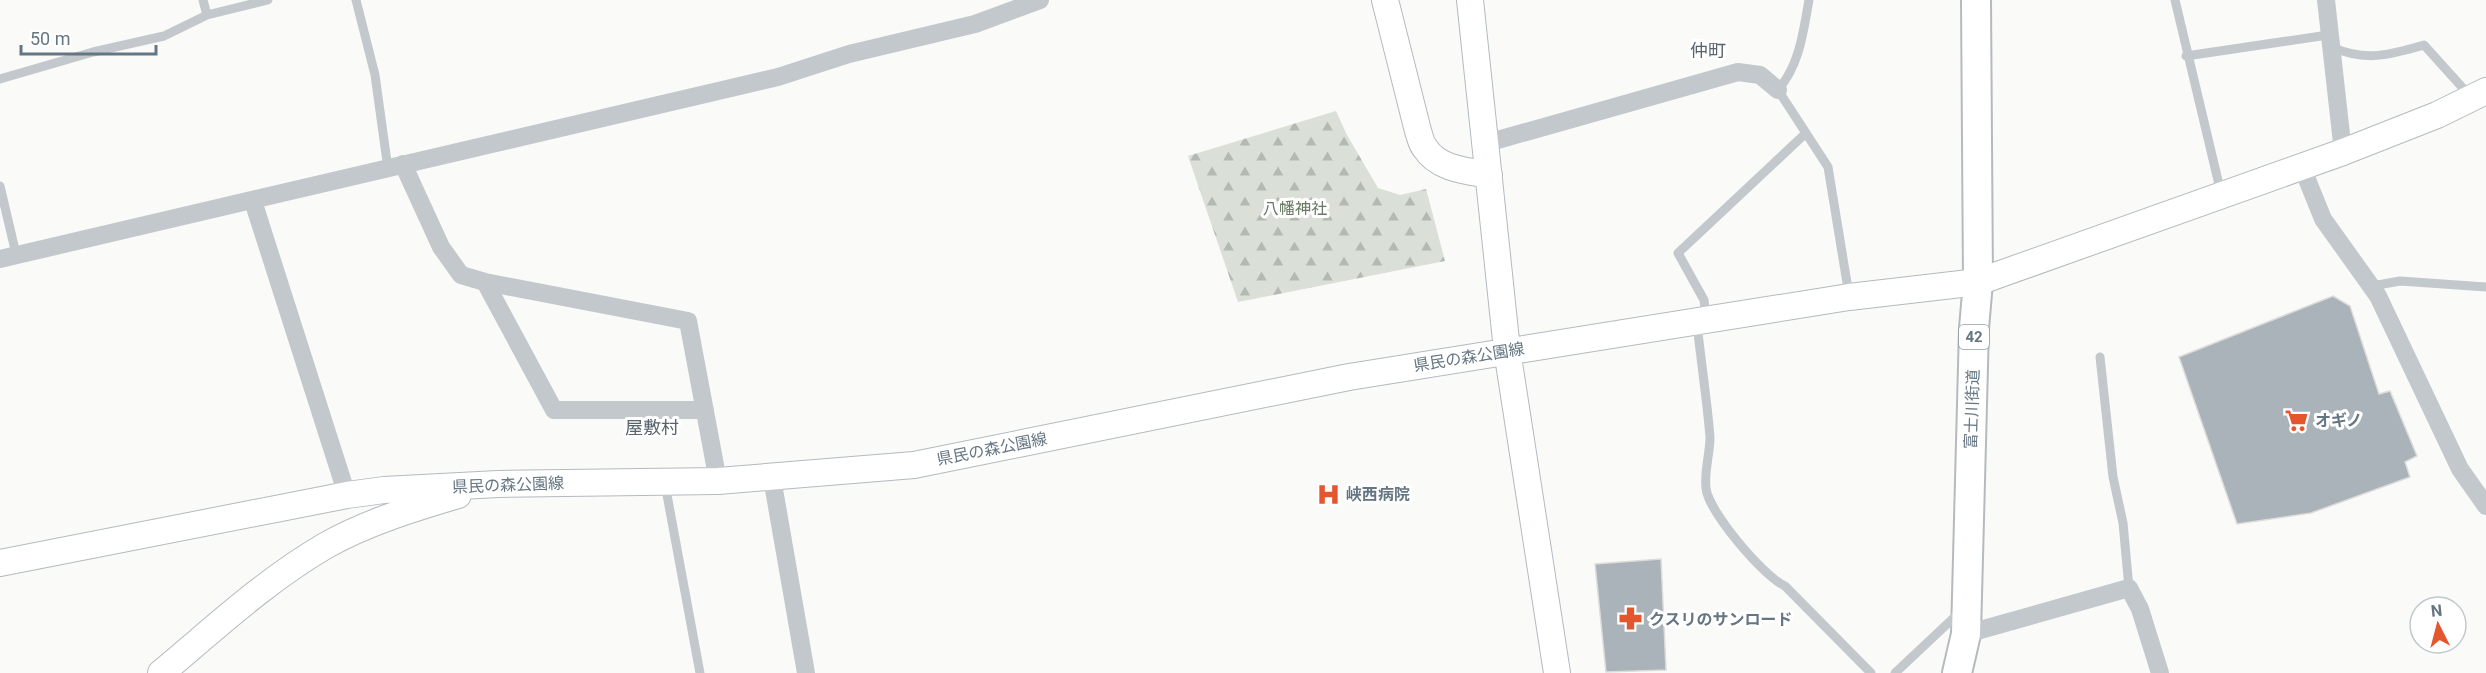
<svg xmlns="http://www.w3.org/2000/svg" width="2486" height="673" font-family="Roboto,'Noto Sans JP',sans-serif">
<style>
.forest{fill:url(#forest-firs)}
.building{fill:#aab3b9;stroke:#dcdcda;stroke-width:1.5}
.lines{fill:none;stroke-linecap:round;stroke-linejoin:round}
.secondary-casing{stroke:#b3babf;stroke-width:28}
.primary-casing{stroke:#b5babe;stroke-width:32}
.lane{stroke:#c3c8cc;stroke-width:9}
.street{stroke:#c3c8cc;stroke-width:18}
.secondary{stroke:#fff;stroke-width:26}
.primary{stroke:#fff;stroke-width:28}
.labels{text-anchor:middle;dominant-baseline:central;stroke-width:6;stroke-linejoin:round;paint-order:stroke}
.shield{fill:#fff;stroke:#939fa8;stroke-width:1.5}
.shield-label{font-size:15px;font-weight:bold;fill:#657683}
.park-label{font-size:16px;fill:#687a64;stroke:#fff}
.street-label{font-size:16px;fill:#657683;stroke:#fff}
.poi-label{font-size:16px;font-weight:bold;fill:#657683;stroke:#fff;text-anchor:start}
.neighbourhood-label{font-size:18px;fill:#57646e;stroke:#fff}
</style>
<defs>
<pattern id="forest-firs" width="22" height="20" patternUnits="userSpaceOnUse" patternTransform="scale(1.5)"><rect width="22" height="20" fill="#dadfd7"/><path d="M5 1l3.5 6h-7zM16 11l3.5 6h-7z" fill="#b4b9b4"/></pattern>
</defs>
<rect width="100%" height="100%" fill="#fafaf8"/>
<path class="forest" d="M1336,111L1347,135L1378,188L1400,195L1426,189L1445,261L1238,302L1188,156Z"/>
<path class="building" d="M2333,296L2350,306L2379,394L2390,391L2417,456L2405,462L2410,477L2311,513L2237,524L2179,357Z
M1661,559L1666,670L1606,672L1595,564Z"/>
<g class="lines">
<defs>
<path id="secondary" d="M1385,0L1418,131C1420,136 1421,144 1425,148C1438,169 1467,171 1489,175
M1470,0L1507,350L1557,673
M0,563L347,495L384,490L498,484L718,481L914,465L1349,377L1849,297L1978,282L2343,152L2437,115L2486,91
M161,673C214,629 265,581 325,546C365,523 414,508 458,495"/>
<path id="primary" d="M1957,673L1966,634L1974,328L1978,282L1976,0"/>
</defs>
<use href="#secondary" class="secondary-casing"/>
<use href="#primary" class="primary-casing"/>
<path class="lane" d="M356,0L375,75L388,169
M1809,0C1803,33 1800,64 1778,90L1828,167L1849,295
M2175,0L2221,193
M207,15L268,0
M2332,47C2365,62 2390,55 2424,45L2470,96
M2186,56L2328,35
M0,79L93,52L164,36L207,15L203,0
M0,186L16,254
M2372,286L2400,281L2486,287
M1706,317L1704,300L1678,253L1806,133
M1697,324C1701,361 1707,400 1710,437C1710,454 1704,471 1706,488C1708,511 1763,576 1785,586L1871,673
M2100,357L2113,477L2123,523L2129,588
M665,484L700,673
M1895,673L1961,611"/>
<path class="street" d="M2326,0L2343,152
M1487,143L1738,72L1760,75L1778,90
M403,164L441,247L461,275L485,282L688,321L718,481
M2302,167L2323,219L2378,296L2460,469L2486,506
M253,201L347,495
M0,259L778,77L849,54L975,24L1040,0
M485,282L554,410H705
M772,478L806,673
M1966,634L2129,588L2140,609L2160,673"/>
<use href="#secondary" class="secondary"/>
<use href="#primary" class="primary"/>
</g>
<defs>
<symbol id="supermarket-bare" viewBox="-9 -9 18 18"><path d="M-6-5.5h2.5l.6 2H6L4.5 2H-2.5L-4.4-4H-6ZM-1.5 3.2a1.3 1.3 0 1 0 .1 0ZM3 3.2a1.3 1.3 0 1 0 .1 0Z" fill="#e4572e" stroke="#fff" stroke-width="2.5" paint-order="stroke"/></symbol>
<symbol id="hospital-bare" viewBox="-9 -9 18 18"><path d="M-5-5h3v3.5h4V-5h3V5h-3V1.5h-4V5h-3Z" fill="#e4572e" stroke="#fff" stroke-width="2.5" paint-order="stroke"/></symbol>
<symbol id="pharmacy-bare" viewBox="-9 -9 18 18"><path d="M-2-6h4v4h4v4h-4v4h-4v-4h-4v-4h4Z" fill="#e4572e" stroke="#fff" stroke-width="2.5" paint-order="stroke"/></symbol>
</defs>
<g fill-rule="evenodd">
<use href="#supermarket-bare" x="2280" y="404" width="33" height="33"/>
<use href="#hospital-bare" x="1312" y="478" width="33" height="33"/>
<use href="#pharmacy-bare" x="1614" y="602" width="33" height="33"/>
</g>
<g class="labels">
<rect class="shield" x="1959" y="325" width="30" height="24" rx="4.5"/>
<g class="shield-label">
<text x="1974" y="337">42</text>
</g>
<g class="park-label">
<text x="1295" y="208">八幡神社</text>
</g>
<g class="street-label">
<text transform="translate(1469 357) rotate(-9)">県民の森公園線</text>
<text transform="translate(1972 409) rotate(-88)">富士川街道</text>
<text transform="translate(992 449) rotate(-11)">県民の森公園線</text>
<text transform="translate(508 485) rotate(-2)">県民の森公園線</text>
</g>
<g class="poi-label">
<text x="2315" y="420">オギノ</text>
<text x="1346" y="494">峡西病院</text>
<text x="1649" y="619">クスリのサンロード</text>
</g>
<g class="neighbourhood-label">
<text x="1708" y="50">仲町</text>
<text x="652" y="427">屋敷村</text>
</g>
</g>
<g transform="translate(2438 625) rotate(354)"><circle r="28" fill="#ffffff" stroke="#c1c8cd" stroke-width="1.5"/>
<path d="M0-4.5L10 22L0 15L-10 22Z" fill="#e4572e"/>
<text y="-9" font-size="16" font-weight="bold" text-anchor="middle" fill="#657683">N</text>
</g>
<path d="M21 45v9h135v-9" fill="none" stroke="#657683" stroke-width="3"/>
<text x="30" y="45" font-size="18" fill="#657683" stroke="#ffffff" stroke-width="4.5" paint-order="stroke">50 m</text>
</svg>
